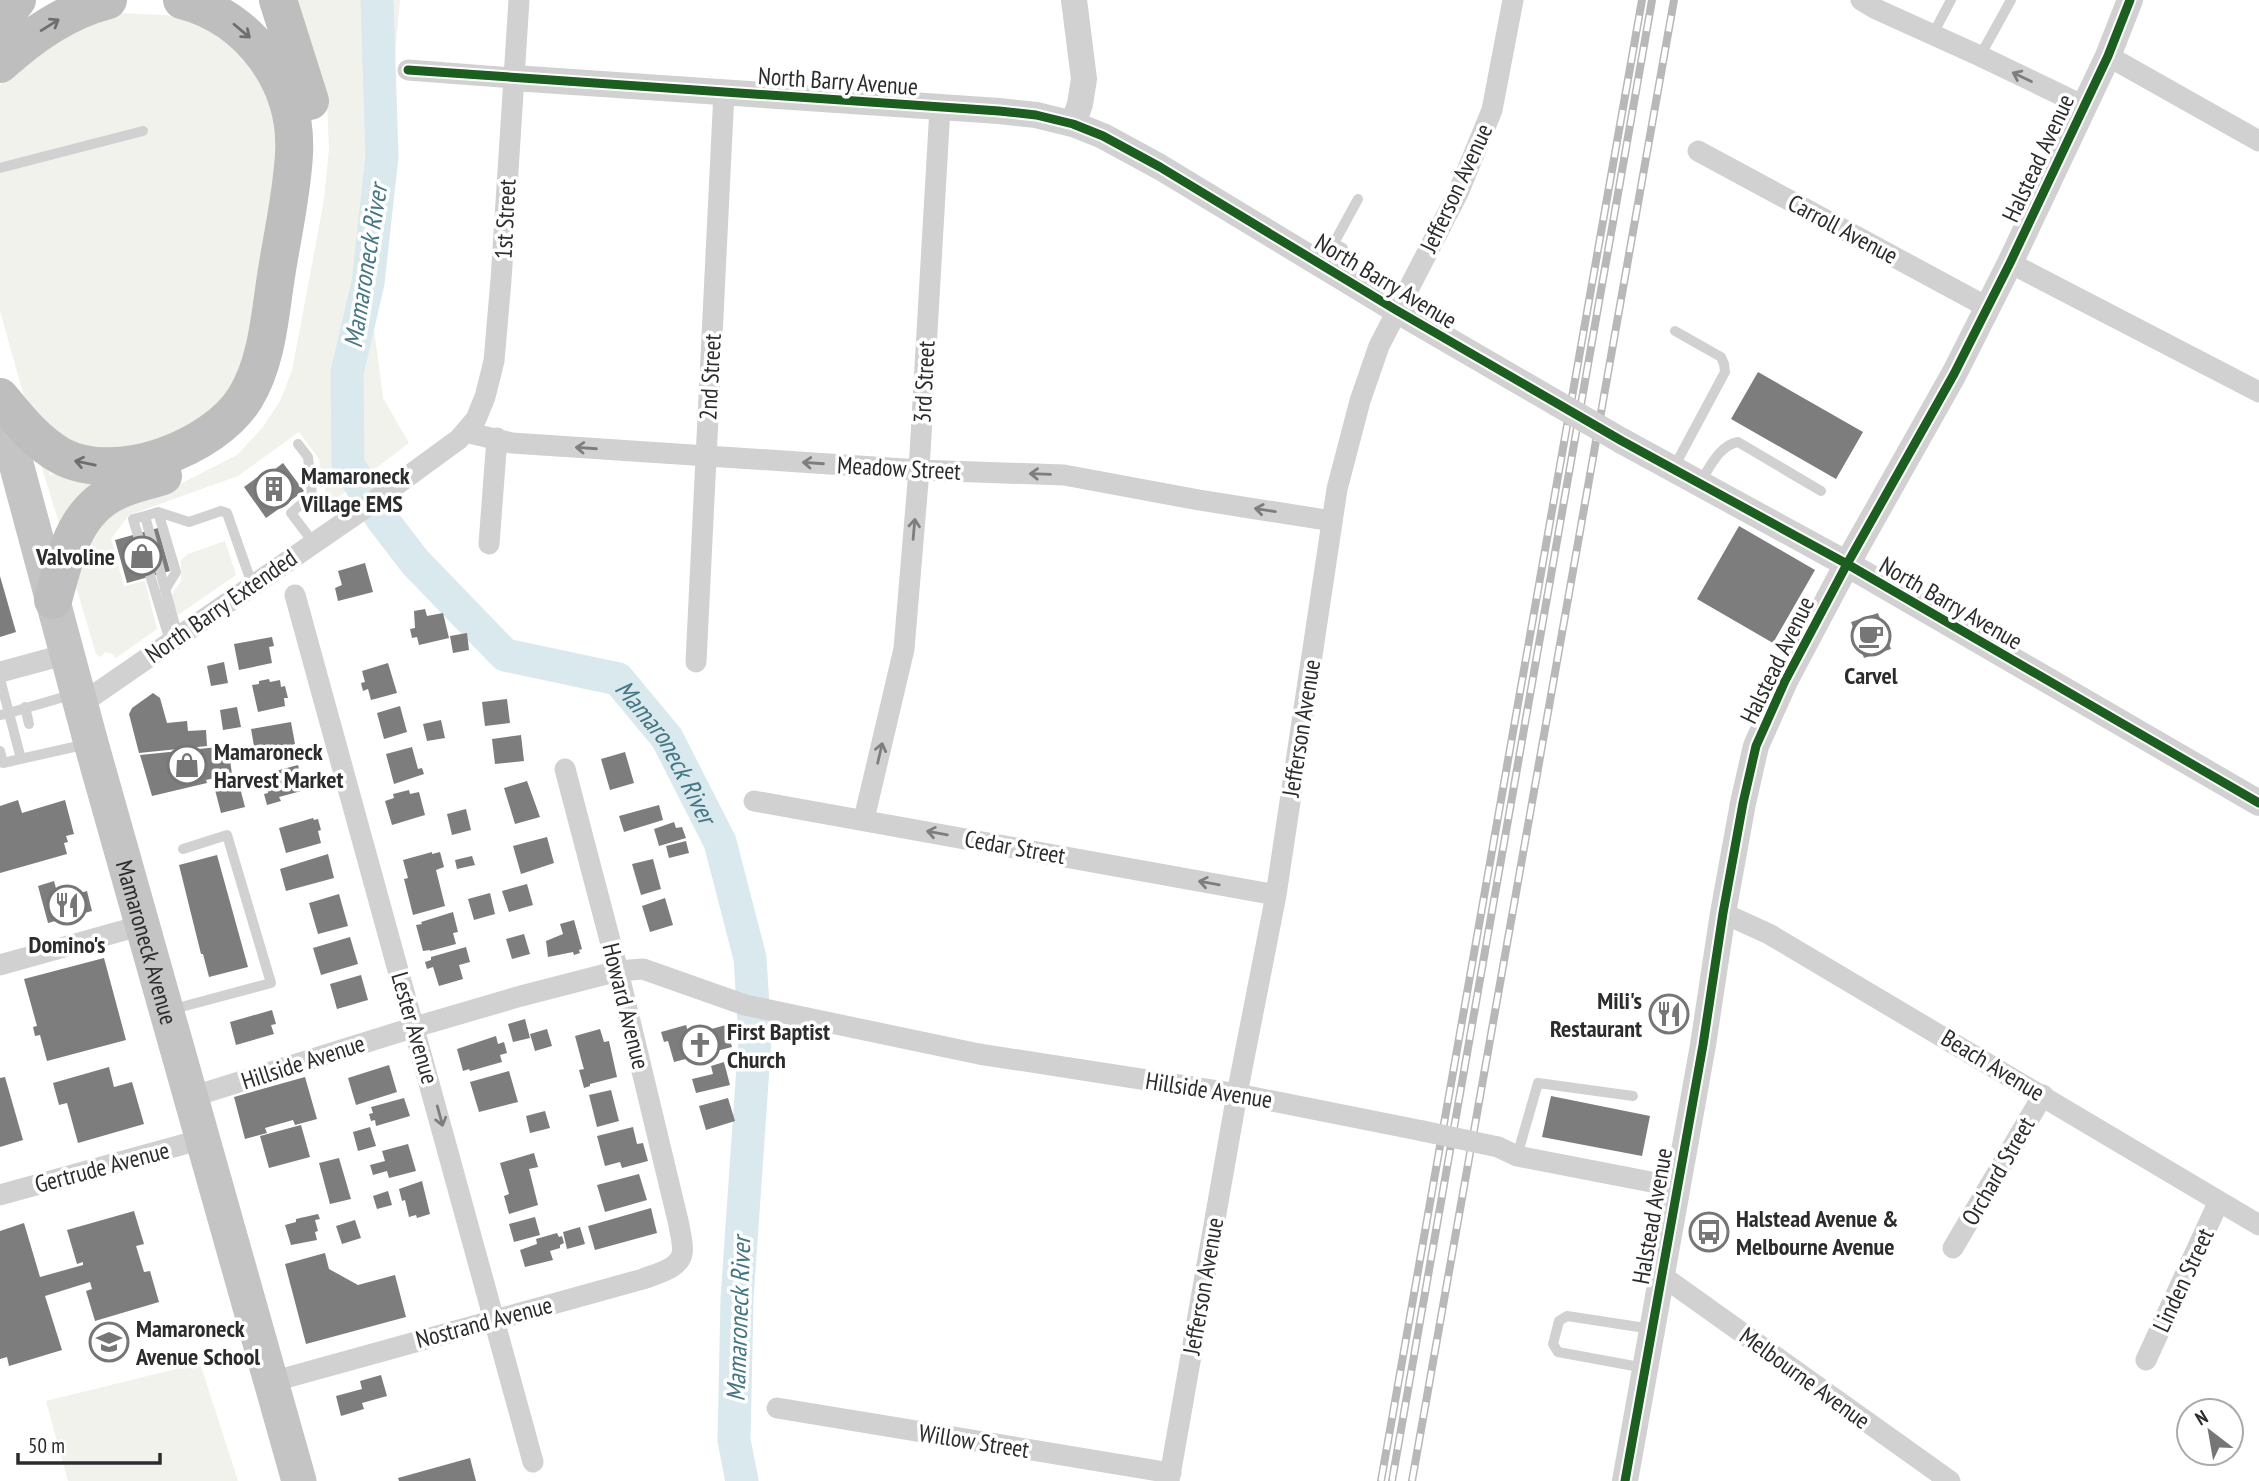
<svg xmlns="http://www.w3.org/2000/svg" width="2259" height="1481" font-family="'PT Sans Narrow',sans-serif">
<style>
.green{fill:#f0f2eb}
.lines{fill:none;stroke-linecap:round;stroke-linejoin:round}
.river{stroke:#d9e9ee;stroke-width:33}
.building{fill:#7d7d7d}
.service{stroke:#d1d1d1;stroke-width:10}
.minor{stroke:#d1d1d1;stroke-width:21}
.tertiary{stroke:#d1d1d1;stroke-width:26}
.primary{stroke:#c4c4c4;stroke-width:35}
.motorway{stroke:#bebebe;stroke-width:38}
.rail-casing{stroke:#b8b8b8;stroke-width:8}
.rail{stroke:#fff;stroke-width:5;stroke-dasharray:16;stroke-linecap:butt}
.minor-bridge{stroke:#d1d1d1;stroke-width:21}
.tertiary-bridge{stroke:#d1d1d1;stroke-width:26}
.cycleway-casing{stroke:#fff;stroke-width:13}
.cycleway{stroke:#1b5e20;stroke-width:9}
.oneway{stroke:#6e6e6e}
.oneway2{stroke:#7e7e7e}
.labels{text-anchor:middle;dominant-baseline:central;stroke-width:7;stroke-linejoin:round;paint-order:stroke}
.street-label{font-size:24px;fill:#2c2c2c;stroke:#fff}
.poi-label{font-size:24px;font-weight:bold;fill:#2c2c2c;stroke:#fff;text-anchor:start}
.water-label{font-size:26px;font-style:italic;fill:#447684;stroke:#fff}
</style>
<rect width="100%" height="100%" fill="#fff"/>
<path class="green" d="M291,0H400L372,313L383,398L409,443L328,505L319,459L299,432L238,476L129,515L111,539L124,586L145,581L157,629L116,658L113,654L105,652L101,657L96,654L71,570L116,505L182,483L237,455L263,427L280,401L292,371L324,200L329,149L327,104Z
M114,13L166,15L209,27L246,55L269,96L278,153L243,371L221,411L167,442L108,457L60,447L30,418L0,311V85L45,47Z
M40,462L46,464L50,475L60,473L92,483L93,489L59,523Z
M225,541L236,575L178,615L171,599L174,591L181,581V560L188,554Z
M200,1363L238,1481H68L46,1401Z"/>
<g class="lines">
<path class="river" id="s1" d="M377,0L382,156L368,283L347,373L348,465L382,519L415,562L505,655L618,679L667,738L720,842L750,958L755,1038L737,1299L734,1440L742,1481"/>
</g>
<path class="building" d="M1758,372L1863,432L1836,479L1731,419Z
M283,463L304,491L266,518L244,487L267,470L270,473Z
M1739,526L1815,570L1773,643L1697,599Z
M158,528L170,571L127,583L115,540Z
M365,563L373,592L338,601L335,588L342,585L338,571Z
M0,576L16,632L0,637Z
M425,609L427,616L443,613L449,638L419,645L417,637L412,638L410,629L415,628L414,611Z
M1878,613L1891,649L1864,658L1851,622Z
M467,633L469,650L453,653L450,636Z
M272,637L274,646L269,647L272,663L239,670L234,644Z
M224,662L228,683L211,686L207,666Z
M388,663L397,693L371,700L368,689L363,691L361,683L365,682L362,671Z
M269,679L270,682L280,680L281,687L285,686L288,698H284L285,706L258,712L252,685L259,684V681Z
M153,693L160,698L167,723L187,721L188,731L206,730L207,746L139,753L129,714L132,708Z
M507,699L510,723L485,726L482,702Z
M400,706L407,732L384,739L377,713Z
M237,707L241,727L223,730L220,710Z
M441,720L445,738L427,741L423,724Z
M291,722L295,744L291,745L293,757L257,763L251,729Z
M521,735L524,761L495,764L492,739Z
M228,746L232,774L206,780L207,783L152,796L140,755Z
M412,747L418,769L422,768L424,774L394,784L386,754Z
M625,752L634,783L610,790L601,759Z
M298,765L305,790L279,797L281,801L267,805L264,794L268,793L267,787L275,785L272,772Z
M226,778L227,782L233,781L234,785L239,784L245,807L221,813L213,782Z
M527,781L540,817L515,824L504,788Z
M409,790L410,794L419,792L425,815L392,825L385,801L394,798L393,794Z
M18,800L22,813L65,800L74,834L66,836L68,842L64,843L67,854L0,873V806Z
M659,805L663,820L624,832L619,816Z
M466,809L471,830L452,835L447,814Z
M313,818L314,820L318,819L321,830L318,831L321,843L286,853L279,828Z
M674,822L676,828L682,827L686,838L659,846L654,829Z
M547,837L554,863L521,874L513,846Z
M686,841L689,853L669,858L666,846Z
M432,852V854L440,852L444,867L436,870L445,906L413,915L404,879L408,878L403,860Z
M328,854L334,878L286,891L280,869Z
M217,855L248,967L209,977L203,954H201L179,865Z
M472,856L475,865L457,869L455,860Z
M653,859L661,889L641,895L632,864Z
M54,881L59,899L87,891L92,911L48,923L38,886Z
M527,884L533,905L509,912L502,891Z
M490,893L495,914L474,920L468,899Z
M339,894L348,926L318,934L309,903Z
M665,898L673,925L650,932L642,906Z
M453,912L458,932L453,933L456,944L430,951V950L423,951L416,925L422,924L421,922Z
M574,920L582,949L579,950L580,953L574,955L573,952L548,957L546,941L563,934L560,924Z
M524,934L530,954L512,959L506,939Z
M350,937L358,964L321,975L313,948Z
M466,947L470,962L459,965L463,979L439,986L433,967L427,969L425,962L431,960V957Z
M104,958L126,1040L47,1061L40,1035L35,1036L33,1027L37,1026L24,979Z
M361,975L368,1000L337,1009L330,984Z
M272,1010L276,1024L271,1025L274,1034L236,1045L230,1022Z
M525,1019L530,1038L513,1042L508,1024Z
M686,1025L689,1035L726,1025L732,1047L674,1062L668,1041L664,1042L661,1032Z
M547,1029L552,1046L535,1051L530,1034Z
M600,1029L604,1042L609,1041L617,1077L590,1084V1086L584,1088L579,1070L584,1069L583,1066L575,1036Z
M496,1036L498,1044L504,1042L507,1053L500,1055L502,1062L470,1071L469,1069L463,1071L457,1049Z
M724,1062L730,1085L696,1093L692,1079L713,1074L711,1066Z
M389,1065L397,1092L356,1105L348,1078Z
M109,1067L114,1087L132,1082L144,1124L78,1143L67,1103L59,1105L53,1083Z
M509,1071L518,1102L479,1112L470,1082Z
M5,1077L23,1140L0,1147V1078Z
M305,1077L317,1119L295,1125L293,1120L265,1128L267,1133L245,1139L234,1097Z
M611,1090L619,1121L597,1127L589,1095Z
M1551,1096L1650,1116L1642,1156L1542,1137Z
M404,1098L410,1116L376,1126L375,1120L371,1121L369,1114L373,1113L371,1107Z
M728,1098L735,1121L706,1130L699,1106Z
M545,1111L550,1128L530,1133L526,1116Z
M301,1125L310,1157L269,1168L260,1136Z
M370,1127L376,1146L358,1151L353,1132Z
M633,1127L637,1144L643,1143L648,1161L622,1168L620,1162L605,1166L597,1136Z
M408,1144L416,1171L389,1178L387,1171L373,1175L370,1165L385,1161L382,1151Z
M534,1153L538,1167L529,1169L538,1205L509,1214L504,1196L509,1194L500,1163Z
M339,1158L351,1199L330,1204L319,1163Z
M639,1174L647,1200L605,1212L597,1185Z
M422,1181L430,1214L417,1218L416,1215L409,1217L405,1200L402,1201L399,1189Z
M388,1191L392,1205L377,1209L373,1196Z
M651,1208L657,1233L595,1250L588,1226Z
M134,1211L144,1244L136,1246L144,1272L150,1271L159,1302L95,1321L86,1291L92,1289L90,1282L45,1296L62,1350L9,1366L7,1357L0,1359V1231L24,1223L40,1277L83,1265V1262L77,1264L67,1230Z
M318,1214L320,1219L315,1220L318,1231L315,1232L317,1240L291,1245L285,1225L296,1222V1219Z
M535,1217L540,1235L514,1242L509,1224Z
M355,1220L361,1238L342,1244L336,1226Z
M580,1227L585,1244L567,1249L563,1232Z
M557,1233L559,1237L562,1236L564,1243L560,1245V1248L550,1251L553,1260L525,1267L520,1250L537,1244L536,1239Z
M325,1253L329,1269L358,1285L395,1275L406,1317L306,1344L285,1264Z
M381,1375L387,1396L362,1403L364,1409L341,1416L336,1396L362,1389L360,1381Z
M470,1458L476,1481H399L398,1478Z"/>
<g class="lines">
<path class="service" d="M1933,34L1951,0
M1980,56L2011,0
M0,168L143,131
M1331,271L1343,248L1334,243L1358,199
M298,444L308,457L312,495L291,513L313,542
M1673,469L1725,372L1724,364L1721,357L1675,331
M1699,484C1709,469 1719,445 1738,442L1821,491
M158,512L176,572L165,590
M145,516L133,519L170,641
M178,636L145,516L158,512L189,522L221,511L227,513L252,584
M0,679L9,713L0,715
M25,707L29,724
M0,751L3,763L87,744
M21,759L9,713L74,694
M170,1010L271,983L227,835L183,849
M1517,1156L1538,1083L1633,1096
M1645,1368L1558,1352L1553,1344L1559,1321L1567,1316L1652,1329"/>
<path class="minor" d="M1861,0L1876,9L1980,56L2084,106
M2108,56L2259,141
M408,70L514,78
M1698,151L1987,307
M2010,263L2259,392
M465,432L512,443L919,470L1064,475L1199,500L1332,521
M489,544L497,438
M295,595L533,1462
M696,662L724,92
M0,672L67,654
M81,704L362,510L459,439L476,419L485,397L494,361L501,280L519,0
M754,801L1276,895
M864,819L904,649L919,470L940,108
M1723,913L1769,934L2259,1225
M0,965L143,925
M191,1097L415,1027L521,996L618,971L643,969L745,1005L979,1054L1237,1094L1423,1131
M1498,1147L1517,1156L1677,1187
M0,1195L203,1139
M1953,1248L2043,1095
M1661,1275L1950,1481
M2146,1360L2219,1201
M271,1382L643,1279C655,1274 679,1269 682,1254C684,1246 680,1233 679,1225L618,971L565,769
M777,1408L1171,1473
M1169,1481L1237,1094L1276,895L1337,489L1360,401L1379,346L1458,193L1492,110L1513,0"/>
<path class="tertiary" d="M514,78L999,111L1036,115L1073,124L1103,136L1160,167L1396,310L1558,404
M1073,124L1080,104L1084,79L1074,0
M1622,441L1847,564L2259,803
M1625,1481L1703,1045L1723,913L1743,803L1756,746L1785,681L1847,564L1954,374L2010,263L2108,56L2130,0"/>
<path class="primary" id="s2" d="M0,404L91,743L299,1481"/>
<path class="motorway" d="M278,0L310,101
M0,22L17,0
M0,64C32,35 66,11 108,0
M0,397C18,419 36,442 61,456C116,485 213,449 245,398C268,361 270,312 277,270C283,232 292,193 294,154C298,83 251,18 182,0
M53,600C65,558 73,511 117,491C131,484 148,481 163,476"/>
<defs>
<path id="rail" d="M1381,1481L1642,0
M1392,1481L1652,0
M1412,1481L1674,0"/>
</defs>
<use href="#rail" class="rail-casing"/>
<use href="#rail" class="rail"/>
<path class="minor-bridge" d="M1423,1131L1498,1147"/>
<path class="tertiary-bridge" d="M1558,404L1622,441"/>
<defs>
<path id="cycleway" d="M408,70L999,111L1036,115L1073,124L1103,136L1160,167L1396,310L1622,441L1847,564L2259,803
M1625,1481L1703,1045L1723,913L1743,803L1756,746L1785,681L1847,564L1954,374L2010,263L2108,56L2130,0"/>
</defs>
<use href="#cycleway" class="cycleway-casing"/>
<use href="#cycleway" class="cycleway"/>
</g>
<defs><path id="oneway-shaft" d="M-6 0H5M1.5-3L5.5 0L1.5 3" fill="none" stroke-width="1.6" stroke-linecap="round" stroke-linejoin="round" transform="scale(1.75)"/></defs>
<g class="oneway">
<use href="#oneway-shaft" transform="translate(50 25) rotate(-32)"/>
<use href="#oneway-shaft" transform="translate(242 31) rotate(40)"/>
<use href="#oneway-shaft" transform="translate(85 463) rotate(-168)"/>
</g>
<g class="oneway2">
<use href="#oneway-shaft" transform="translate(2022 77) rotate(-154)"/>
<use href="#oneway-shaft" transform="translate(586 448) rotate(-176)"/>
<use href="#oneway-shaft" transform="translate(813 463) rotate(-176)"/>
<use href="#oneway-shaft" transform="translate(1040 474) rotate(-178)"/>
<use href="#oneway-shaft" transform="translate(1265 510) rotate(-171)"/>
<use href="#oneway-shaft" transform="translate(914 529) rotate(-85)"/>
<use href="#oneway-shaft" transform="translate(880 753) rotate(-77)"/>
<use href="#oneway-shaft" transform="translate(937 833) rotate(-170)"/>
<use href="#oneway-shaft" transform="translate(1209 883) rotate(-170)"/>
<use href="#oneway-shaft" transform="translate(440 1116) rotate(75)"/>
</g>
<defs>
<symbol id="building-ring" viewBox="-11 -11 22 22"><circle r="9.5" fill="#fff" stroke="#767676" stroke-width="1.5"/><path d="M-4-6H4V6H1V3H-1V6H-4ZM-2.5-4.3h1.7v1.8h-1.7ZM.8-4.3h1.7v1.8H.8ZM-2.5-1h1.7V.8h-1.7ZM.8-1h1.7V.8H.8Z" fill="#767676"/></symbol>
<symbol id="shop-ring" viewBox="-11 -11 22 22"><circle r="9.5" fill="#fff" stroke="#767676" stroke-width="1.5"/><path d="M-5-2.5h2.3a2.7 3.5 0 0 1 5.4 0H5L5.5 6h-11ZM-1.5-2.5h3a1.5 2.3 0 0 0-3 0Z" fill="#767676"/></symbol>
<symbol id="cafe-ring" viewBox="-11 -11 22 22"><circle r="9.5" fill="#fff" stroke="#767676" stroke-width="1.5"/><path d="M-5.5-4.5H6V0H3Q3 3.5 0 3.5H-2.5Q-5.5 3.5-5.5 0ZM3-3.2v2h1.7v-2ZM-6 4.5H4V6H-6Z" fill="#767676"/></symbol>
<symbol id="restaurant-ring" viewBox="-11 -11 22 22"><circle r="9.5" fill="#fff" stroke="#767676" stroke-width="1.5"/><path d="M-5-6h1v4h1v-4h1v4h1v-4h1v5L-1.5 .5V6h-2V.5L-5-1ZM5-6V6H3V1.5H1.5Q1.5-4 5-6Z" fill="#767676"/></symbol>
<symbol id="church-ring" viewBox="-11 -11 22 22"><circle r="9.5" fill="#fff" stroke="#767676" stroke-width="1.5"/><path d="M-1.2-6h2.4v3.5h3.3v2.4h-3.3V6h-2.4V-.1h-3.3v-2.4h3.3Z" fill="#767676"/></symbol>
<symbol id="bus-ring" viewBox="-11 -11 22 22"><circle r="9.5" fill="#fff" stroke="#767676" stroke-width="1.5"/><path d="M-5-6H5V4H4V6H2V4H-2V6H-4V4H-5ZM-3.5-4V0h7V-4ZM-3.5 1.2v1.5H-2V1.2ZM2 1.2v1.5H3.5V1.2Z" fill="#767676"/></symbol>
<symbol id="school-ring" viewBox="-11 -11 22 22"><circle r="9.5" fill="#fff" stroke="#767676" stroke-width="1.5"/><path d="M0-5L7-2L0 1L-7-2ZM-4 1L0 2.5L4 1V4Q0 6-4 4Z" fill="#767676"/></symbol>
</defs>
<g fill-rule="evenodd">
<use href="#building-ring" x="252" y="467" width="44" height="44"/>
<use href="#shop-ring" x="120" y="534" width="44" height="44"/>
<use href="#cafe-ring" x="1849" y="614" width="44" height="44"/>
<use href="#shop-ring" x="165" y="743" width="44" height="44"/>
<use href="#restaurant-ring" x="45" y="883" width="44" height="44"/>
<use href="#restaurant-ring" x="1647" y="992" width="44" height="44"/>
<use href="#church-ring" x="678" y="1023" width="44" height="44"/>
<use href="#bus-ring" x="1687" y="1210" width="44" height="44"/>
<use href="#school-ring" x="87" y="1320" width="44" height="44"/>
</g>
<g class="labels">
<g class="street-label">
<text transform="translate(838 81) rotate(4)">North Barry Avenue</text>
<text transform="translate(2038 158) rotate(-65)">Halstead Avenue</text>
<text transform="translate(1456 188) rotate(-65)">Jefferson Avenue</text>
<text transform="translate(505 219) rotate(-87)">1st Street</text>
<text transform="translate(1843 229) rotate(28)">Carroll Avenue</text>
<text transform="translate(1386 281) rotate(31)">North Barry Avenue</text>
<text transform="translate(710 377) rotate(-87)">2nd Street</text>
<text transform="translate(924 382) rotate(-87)">3rd Street</text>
<text transform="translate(899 468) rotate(3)">Meadow Street</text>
<text transform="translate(1951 603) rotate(30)">North Barry Avenue</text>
<text transform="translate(221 606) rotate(-35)">North Barry Extended</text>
<text transform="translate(1777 660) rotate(-64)">Halstead Avenue</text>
<text transform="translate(1301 728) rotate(-81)">Jefferson Avenue</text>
<text transform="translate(1015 847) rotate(10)">Cedar Street</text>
<text stroke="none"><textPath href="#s2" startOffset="558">Mamaroneck Avenue</textPath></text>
<text transform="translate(626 1006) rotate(76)">Howard Avenue</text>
<text transform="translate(415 1028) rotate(74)">Lester Avenue</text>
<text transform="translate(303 1062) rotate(-18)">Hillside Avenue</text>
<text transform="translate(1993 1065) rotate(31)">Beach Avenue</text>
<text transform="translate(1209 1090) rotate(9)">Hillside Avenue</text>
<text transform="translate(102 1167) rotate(-15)">Gertrude Avenue</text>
<text transform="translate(1998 1171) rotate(-60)">Orchard Street</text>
<text transform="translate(1652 1216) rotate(-80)">Halstead Avenue</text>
<text transform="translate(2183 1280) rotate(-65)">Linden Street</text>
<text transform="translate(1203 1286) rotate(-80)">Jefferson Avenue</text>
<text transform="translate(484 1322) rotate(-15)">Nostrand Avenue</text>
<text transform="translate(1805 1378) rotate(36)">Melbourne Avenue</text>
<text transform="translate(974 1441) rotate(9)">Willow Street</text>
</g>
<g class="poi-label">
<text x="301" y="475">Mamaroneck<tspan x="301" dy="28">Village EMS</tspan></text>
<text x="115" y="556" text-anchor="end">Valvoline</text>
<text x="1871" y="675" text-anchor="middle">Carvel</text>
<text x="214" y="751">Mamaroneck<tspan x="214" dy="28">Harvest Market</tspan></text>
<text x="67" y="944" text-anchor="middle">Domino's</text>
<text x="1642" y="1000" text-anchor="end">Mili's<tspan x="1642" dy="28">Restaurant</tspan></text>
<text x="727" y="1031">First Baptist<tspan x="727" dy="28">Church</tspan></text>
<text x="1736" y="1218">Halstead Avenue &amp;<tspan x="1736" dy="28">Melbourne Avenue</tspan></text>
<text x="136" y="1328">Mamaroneck<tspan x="136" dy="28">Avenue School</tspan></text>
</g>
<g class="water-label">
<text transform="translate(365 266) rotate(-81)">Mamaroneck River</text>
<text stroke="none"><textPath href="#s1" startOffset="919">Mamaroneck River</textPath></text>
<text transform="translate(738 1319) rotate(-88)">Mamaroneck River</text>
</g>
</g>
<g transform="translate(2210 1432) rotate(329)"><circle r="33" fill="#ffffff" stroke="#ababab" stroke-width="2"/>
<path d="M0-5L12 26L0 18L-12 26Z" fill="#767676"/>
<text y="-10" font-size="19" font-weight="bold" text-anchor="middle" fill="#2c2c2c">N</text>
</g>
<path d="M18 1453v10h142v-10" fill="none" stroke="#2c2c2c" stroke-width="3.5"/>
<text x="28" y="1453" font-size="21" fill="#2c2c2c" stroke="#ffffff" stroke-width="5" paint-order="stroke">50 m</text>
</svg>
